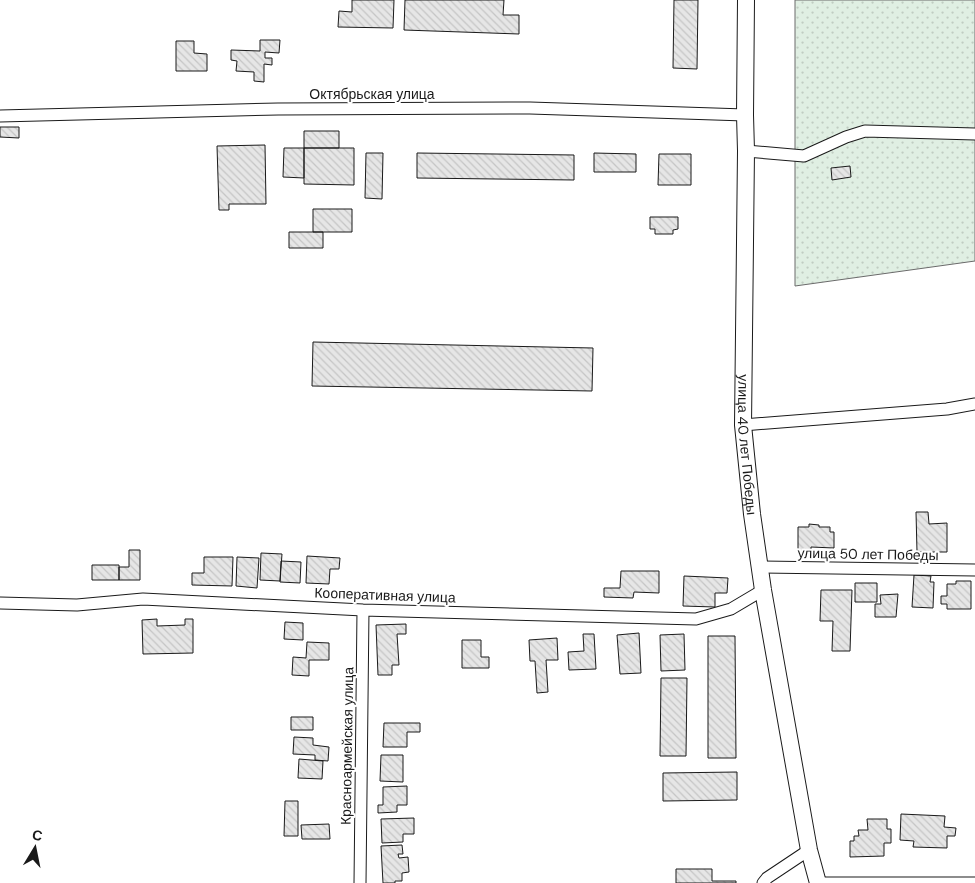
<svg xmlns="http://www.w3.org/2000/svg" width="975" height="883" font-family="'DM Sans',sans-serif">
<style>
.grass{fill:url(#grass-dots);stroke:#6a6a6a}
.building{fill:url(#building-back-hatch);stroke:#1a1a1a}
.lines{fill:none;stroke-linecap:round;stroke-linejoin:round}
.street-casing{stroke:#1a1a1a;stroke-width:13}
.secondary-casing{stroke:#1a1a1a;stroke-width:18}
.street{stroke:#fff;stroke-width:11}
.secondary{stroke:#fff;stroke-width:16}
.labels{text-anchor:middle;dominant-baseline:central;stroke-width:4;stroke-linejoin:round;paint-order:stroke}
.street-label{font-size:14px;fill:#1a1a1a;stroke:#fff}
</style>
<defs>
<pattern id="grass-dots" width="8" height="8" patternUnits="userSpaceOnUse" patternTransform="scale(1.25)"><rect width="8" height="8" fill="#e0efe3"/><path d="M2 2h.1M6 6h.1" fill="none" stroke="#c0ccc2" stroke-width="1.8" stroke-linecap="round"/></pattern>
<pattern id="building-back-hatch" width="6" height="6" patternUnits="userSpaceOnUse" patternTransform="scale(1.25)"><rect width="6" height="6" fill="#e6e6e6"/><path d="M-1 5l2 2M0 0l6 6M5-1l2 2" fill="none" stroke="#c5c5c5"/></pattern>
</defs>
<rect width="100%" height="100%" fill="#fff"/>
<path class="grass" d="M795,0H975V261L795,286Z"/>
<path class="building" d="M352,0H394L393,28L338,27L339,11L352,12Z
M405,0H504L503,15H519V34L404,30Z
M674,0H698L697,69L673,68Z
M260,40H280L279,53L265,52V58H272V65L264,64V82L254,81V72L236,71L237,61L231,60V50L260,51Z
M176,41H194V53L207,54V71H176Z
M0,127H19V138L0,137Z
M304,131H339V148H304Z
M265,145L266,204H229V210H219L217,146Z
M284,148H304V178L283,177Z
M304,148H354V185L304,184Z
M366,153H383L382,199L365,198Z
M417,153L574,155V180L417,178Z
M594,153L636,154V172H594Z
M659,154H691V185H658Z
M850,166L851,177L832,180L831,168Z
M313,209H352V232H313Z
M650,217H678V229L673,230V234H655V229H650Z
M289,232H323V248H289Z
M313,342L593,348L592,391L312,386Z
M916,512H928L929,524L947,523V552H917Z
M809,524L819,525V527H830V532H834V548L811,547V551H798V527H809Z
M129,550H140V580H119V567H129Z
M261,553L282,554L280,581L260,580Z
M307,556L340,558L339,569H330L329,584L306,583Z
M204,557H233L232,586L192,585V573H204Z
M237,557L259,558L257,588L236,586Z
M281,561L301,562L300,583L280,582Z
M92,565H119V580H92Z
M621,571H659V593L634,592L633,598L604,597V588H620Z
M914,575L931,576L930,582H934L933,608L912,607Z
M684,576L728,578L727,593H715V607L683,606Z
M956,581H971V609H947V604H941V596H947V584H956Z
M855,583H877V602H855Z
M821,590H852L850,651H832L833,621H820Z
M898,594L896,617H875V604H881L880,595Z
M157,619V626L185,625V619H193V653L143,654L142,620Z
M285,622L303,623V640L284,639Z
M406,624V634H397L399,665H392V675H378L376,625Z
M639,633L641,673L620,674L617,635Z
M583,634H594L596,669L569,670L568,652L584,651Z
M684,634L685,670L661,671L660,635Z
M708,636H735L736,758H708Z
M557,638L558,660H546L548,692L537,693L535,661H530L529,640Z
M462,640H481V657H489V668H462Z
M307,642L329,643V660H309V676L292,675L293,657L306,658Z
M661,678H687L686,756H660Z
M291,717H313V730H291Z
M384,723H420V732H407V747H383Z
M294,737L313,738V745L329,747L328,761L315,760V755L293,754Z
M381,755H403V782L380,781Z
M299,759L323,761L322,779L298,778Z
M737,772V800L663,801V773Z
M407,786V805H397V812L378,813V805H383V787Z
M285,801H298V836H284Z
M901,814L945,816L944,827L956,828L955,836H947V848L913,847L914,841L900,840Z
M414,818V834H403V842L382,843L381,819Z
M867,819H887V829H891V843H884V856L850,857V841H854V836H859L858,830H868Z
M329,824L330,839H302L301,825Z
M402,845L403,854H398L399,858L408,857L409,872L402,873V881H395V883H383L381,846Z
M676,869H712V881H736V883H676Z"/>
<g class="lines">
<defs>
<path id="street" d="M0,116L278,109L530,108L745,115
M746,151L804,156L846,137L865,131L975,134
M743,425L947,409L975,404
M761,567L975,570
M0,603L77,605L143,599L363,610L696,619L731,609L763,590
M360,883L363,610
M763,883L767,878L809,850
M818,883H975"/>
<g id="secondary">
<path id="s1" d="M746,0L745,115L746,151L743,425L752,514L763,590L809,850L818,883"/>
</g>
</defs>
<use href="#street" class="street-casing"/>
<use href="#secondary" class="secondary-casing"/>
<use href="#street" class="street"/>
<use href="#secondary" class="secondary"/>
</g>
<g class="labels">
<g class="street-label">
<text x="372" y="94">Октябрьская улица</text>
<text stroke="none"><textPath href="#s1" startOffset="445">улица 40 лет Победы</textPath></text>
<text transform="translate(868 554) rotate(1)">улица 50 лет Победы</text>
<text transform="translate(385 595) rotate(2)">Кооперативная улица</text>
<text transform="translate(347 746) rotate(-89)">Красноармейская улица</text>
</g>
</g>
<g transform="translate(35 848) rotate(10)" stroke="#ffffff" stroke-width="4" paint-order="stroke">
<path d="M0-4L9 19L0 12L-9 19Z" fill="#1a1a1a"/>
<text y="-8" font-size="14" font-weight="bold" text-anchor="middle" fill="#1a1a1a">С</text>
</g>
</svg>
